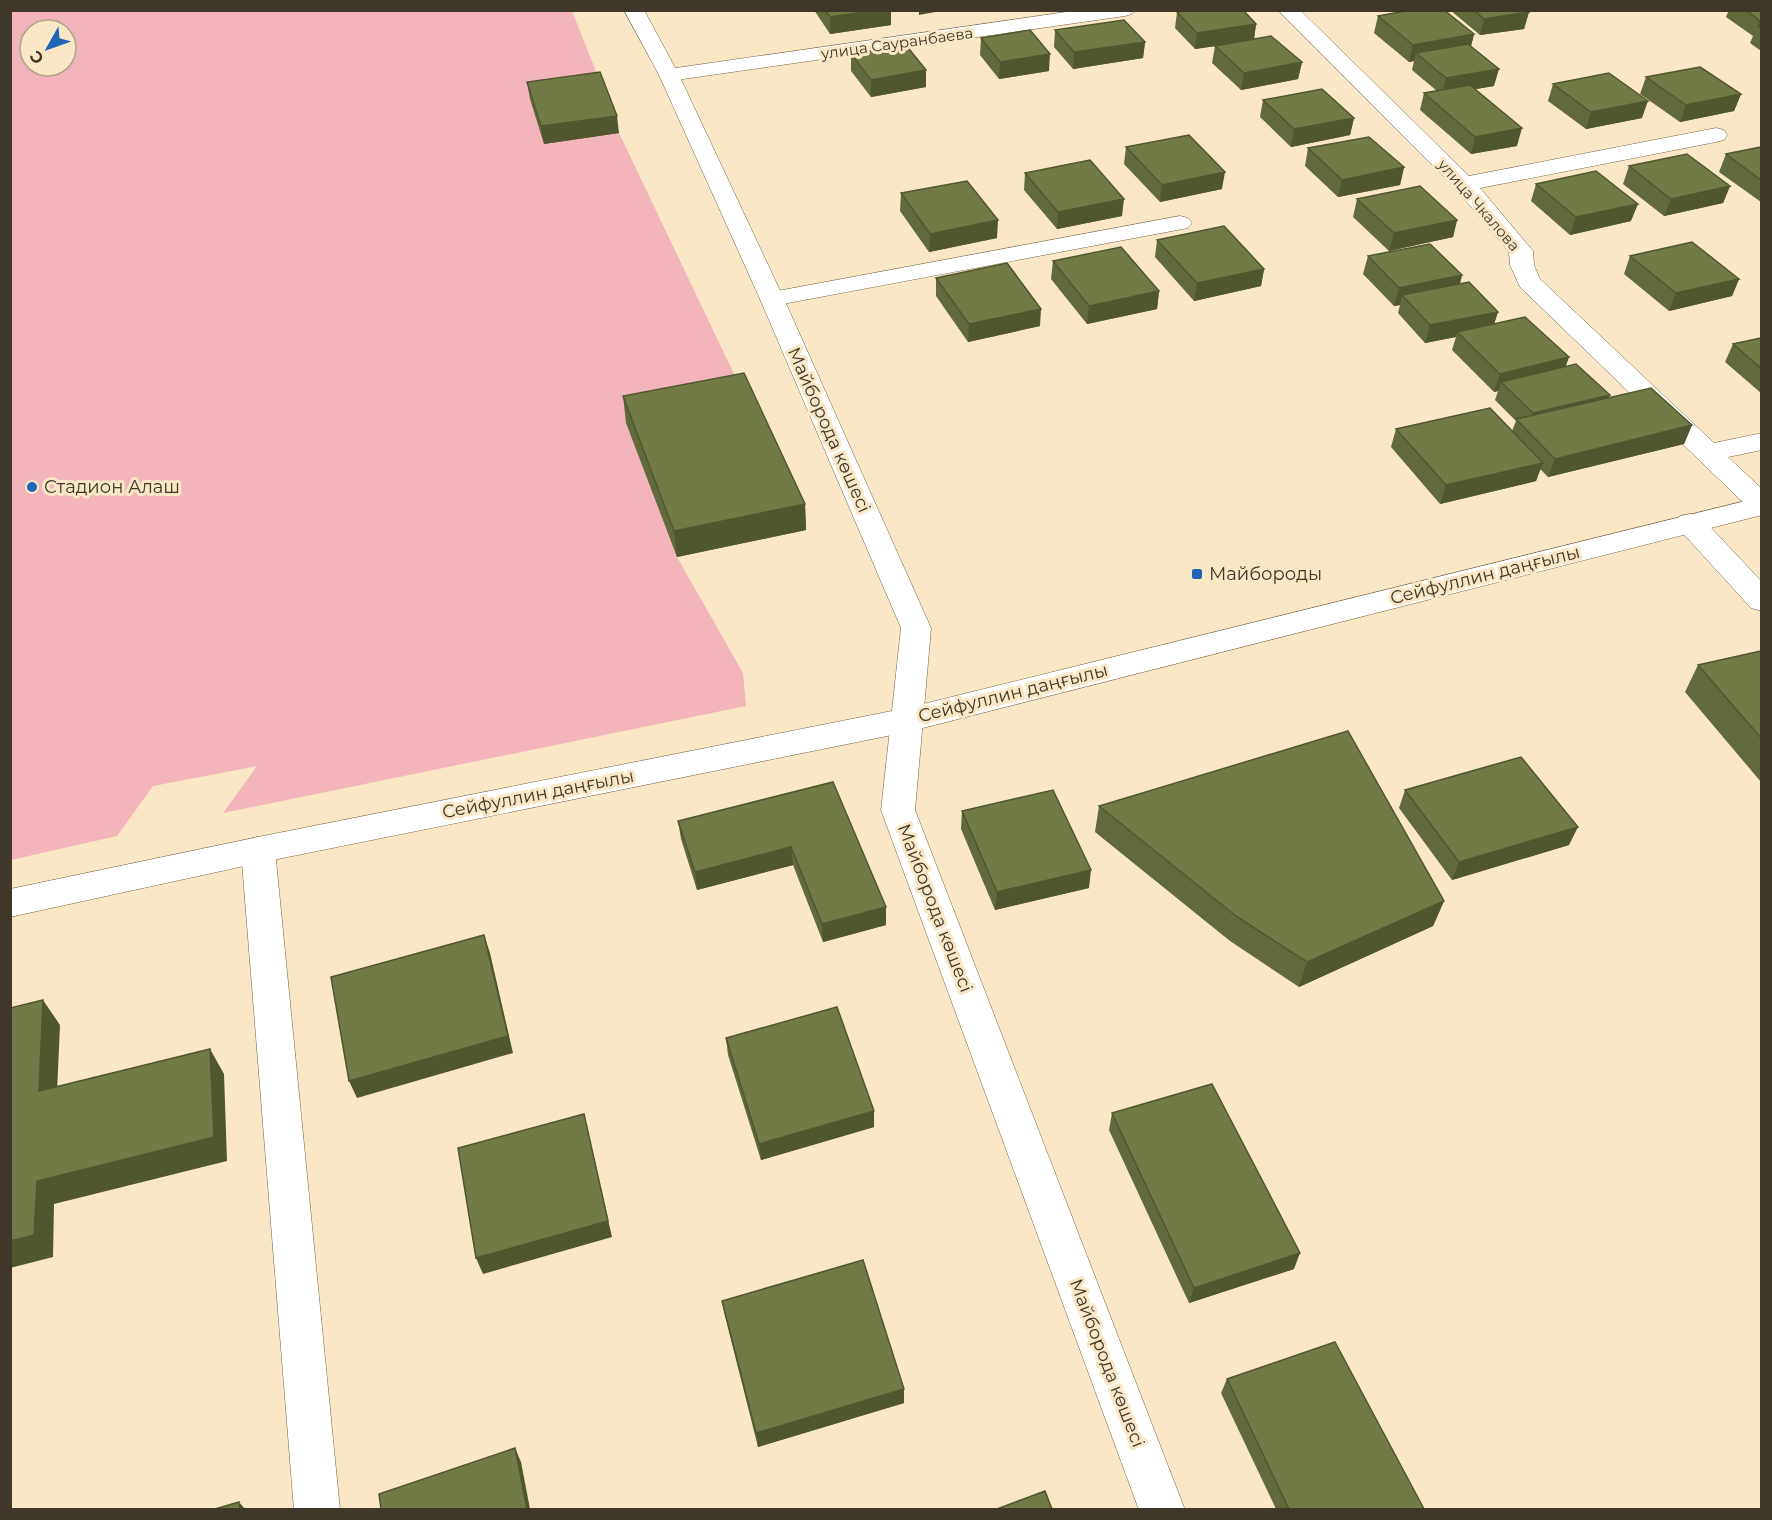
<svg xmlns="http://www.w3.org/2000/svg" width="1772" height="1520" font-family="Montserrat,sans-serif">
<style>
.green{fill:#f4b4bb;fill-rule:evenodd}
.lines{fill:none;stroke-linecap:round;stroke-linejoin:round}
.minor-casing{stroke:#726244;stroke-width:1}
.tertiary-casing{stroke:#726244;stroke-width:1}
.secondary-casing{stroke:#726244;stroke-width:1}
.minor{fill:#fff;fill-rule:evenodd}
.tertiary{fill:#fff;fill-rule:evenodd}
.secondary{fill:#fff;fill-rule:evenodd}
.wall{fill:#626a3b}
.shaded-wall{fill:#505630}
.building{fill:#727b45;stroke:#505630;stroke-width:1.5}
.poi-dot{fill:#2264b5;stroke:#fae7c5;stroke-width:2}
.labels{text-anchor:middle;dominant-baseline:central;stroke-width:6;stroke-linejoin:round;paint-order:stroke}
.far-street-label{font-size:15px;fill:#3f372a;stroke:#fae7c5}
.street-label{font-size:18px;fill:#3f372a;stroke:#fae7c5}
.poi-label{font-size:18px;fill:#3f372a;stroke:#fae7c5;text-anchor:start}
</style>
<rect width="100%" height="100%" fill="#fae7c5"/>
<path class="green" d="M10,11H572L603,89L544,143L619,133L746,399L677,557L743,673L746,706L223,813L257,766L153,786L117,836L11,860ZM30,30H66V66H30Z"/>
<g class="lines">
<defs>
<path id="minor" d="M1080,10H1135L1132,14L1125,16L669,81L662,79L659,75L662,71L669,69Z
M1278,10H1300L1469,176L1716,128L1724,130L1727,135L1724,140L1716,142L1480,188L1533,251L1534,265L1540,279L1714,443L1762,433V450L1728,457L1762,489V514L1752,511L1520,287L1510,265L1509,252L1456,189Z
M1180,216L1188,218L1192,223L1188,228L772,306L763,304L760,299L763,294L772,292Z
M1690,514L1700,516L1762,582V611L1751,608L1680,530L1676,523L1680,516Z
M907,708L918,712L923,720L915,810L1185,1510H1139L881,810L891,720L896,712Z
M258,837L270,840L275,850L340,1510H294L241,850L246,840Z"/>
<path id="tertiary" d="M624,10H644L679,75L784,299L931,628L923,720L918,728L907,732L896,728L891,720L901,628L760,299L659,75Z"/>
<path id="secondary" d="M1762,497V515L907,732L258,863L10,917V889L258,837L907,708Z"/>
</defs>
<use href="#minor" class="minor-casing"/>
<use href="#tertiary" class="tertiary-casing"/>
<use href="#secondary" class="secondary-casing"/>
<use href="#minor" class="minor"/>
<use href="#tertiary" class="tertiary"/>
<use href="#secondary" class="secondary"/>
</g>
<path class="wall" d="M814,10H891V25L830,34Z
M1450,10H1527L1529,12L1524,29L1480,35Z
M1729,10H1761V51L1750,43L1753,36L1726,17Z
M1177,12L1256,24L1254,39L1302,62L1298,79L1241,90L1212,63L1215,46H1217L1195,49L1175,28Z
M1378,16L1474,34L1471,46L1494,86L1475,89L1517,146L1471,154L1420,110L1424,93L1437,91L1412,70L1414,61L1409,62L1374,33Z
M1055,30L1145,42L1143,58L1073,69L1054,47Z
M981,38L1049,71L999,79L980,55Z
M851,54L926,87L871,97L851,71Z
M1646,77L1741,94L1734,111L1680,122L1640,94Z
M527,82L619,133L544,144L530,99Z
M1553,84L1642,118L1586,129L1548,101Z
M1263,100L1354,118L1350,135L1291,147L1260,117Z
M1126,147L1222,189L1160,202L1124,164Z
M1761,147V202L1719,172L1726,154Z
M1308,148L1404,167L1400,185L1338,197L1305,166Z
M1629,166L1730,186L1723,203L1664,216L1623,184Z
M1025,173L1122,216L1057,229L1024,190Z
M1536,184L1631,221L1570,235L1531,201Z
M901,193L997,238L929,252L900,211Z
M1357,199L1457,220L1453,237L1389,251L1353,217Z
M1157,240L1264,269L1261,286L1194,301L1155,257Z
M1368,256L1462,275L1460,284L1498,312L1494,324L1566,366L1610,395L1609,398L1692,425L1684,444L1548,477L1540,469L1536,481L1440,504L1391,447L1396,429L1512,431L1516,421L1495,400L1498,391L1494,392L1452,350L1456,337L1425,343L1398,313L1400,305L1394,306L1363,274Z
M1630,256L1739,279L1732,296L1669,311L1624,274Z
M1053,261L1159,291L1157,309L1087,324L1051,279Z
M936,278L1040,326L968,342L936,296Z
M1761,338V393L1725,362L1733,344Z
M623,396L805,504L806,530L677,557L626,423Z
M1761,651V782L1685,692L1698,665Z
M833,782L886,925L823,942L793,865L697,890L681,839L678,821Z
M1405,790L1569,845L1452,880L1399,808Z
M1099,806L1444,901L1433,926L1299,987L1230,941L1095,832Z
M962,811L1089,888L995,910L961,829Z
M726,1038L874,1111V1127L761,1160L728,1055Z
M1112,1113L1294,1269L1189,1303L1109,1130Z
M722,1301L904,1389V1403L758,1447L725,1316Z
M1227,1379L1424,1509H1276L1221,1393Z"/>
<path class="shaded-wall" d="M877,10H891V25L830,34V17Z
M919,10H946L919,15Z
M1529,12L1524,29L1480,35L1484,19Z
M1761,20V30L1757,27L1760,21Z
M1256,24L1254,40L1195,49L1197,33Z
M1474,34L1470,50L1416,53L1414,61L1409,62L1413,45Z
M1145,42L1143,58L1073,69L1074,52Z
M1050,54L1049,71L999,79L1000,62Z
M1302,62L1298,79L1241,90L1244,73Z
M1499,69L1494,86L1442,95L1446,78Z
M926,70V87L871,97V80Z
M1741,94L1734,111L1680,122L1686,105Z
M1648,101L1642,118L1586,129L1591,112Z
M617,116L619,133L544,144L541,126Z
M1354,118L1350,135L1291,147L1294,129Z
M1522,128L1517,146L1471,154L1475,137Z
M1404,167L1400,185L1338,197L1342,180Z
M1225,172L1222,189L1160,202L1162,185Z
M1730,186L1723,203L1664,216L1671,199Z
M1124,199L1122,216L1057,229L1058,212Z
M1638,204L1631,221L1570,235L1576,217Z
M998,220L997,238L929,252L930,234Z
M1457,220L1453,237L1389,251L1394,233Z
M1264,269L1261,286L1194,301L1197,283Z
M1462,275L1457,293L1402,295L1400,305L1394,306L1399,288Z
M1739,279L1732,296L1669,311L1676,293Z
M1159,291L1157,309L1087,324L1089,306Z
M1041,309L1040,326L968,342L969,324Z
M1498,312L1492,330L1457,332L1456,337L1425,343L1430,325Z
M1569,357L1563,375L1501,382L1498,391L1494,392L1500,374Z
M1610,395L1603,413L1527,430L1533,413Z
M1692,425L1684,444L1548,477L1555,459Z
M1543,463L1536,481L1440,504L1446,485Z
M805,504L806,530L677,557L674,531Z
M1578,827L1569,845L1452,880L1459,862Z
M791,847L793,865L697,890L695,872Z
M1091,870L1089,888L995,910L997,892Z
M1444,901L1433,926L1299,987L1307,962Z
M886,907V925L823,942L822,924Z
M484,935L490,953L513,1053L357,1098L349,1081Z
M43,1000L60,1025L56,1115L39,1091Z
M210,1049L224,1074L227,1161L54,1204L53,1257L10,1268V1241L37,1181Z
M874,1111V1127L761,1160L759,1144Z
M584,1114L612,1237L483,1274L476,1258Z
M1300,1253L1294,1269L1189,1303L1194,1288Z
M904,1389V1403L758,1447L756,1433Z
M515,1448L521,1462L530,1509H527Z
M239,1502L245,1509H240Z"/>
<path class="building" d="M825,10H877L830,17Z
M1187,10H1243L1256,24L1197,33L1177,12Z
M1411,10H1444L1474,34L1413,45L1378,16Z
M1474,10H1527L1529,12L1484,19Z
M1746,10H1761V20L1760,21Z
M1124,20L1145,42L1074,52L1055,30Z
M1030,30L1050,54L1000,62L981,38Z
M1271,36L1302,62L1244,73L1215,46Z
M905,44L926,70L871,80L851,54Z
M1468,44L1499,69L1446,78L1416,53Z
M1700,67L1741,94L1686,105L1646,77Z
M600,72L617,116L541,126L527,82Z
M1609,73L1648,101L1591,112L1553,84Z
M1470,85L1522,128L1475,137L1424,93Z
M1322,89L1354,118L1294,129L1263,100Z
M1189,135L1225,172L1162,185L1126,147Z
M1369,137L1404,167L1342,180L1308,148Z
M1761,147V180L1726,154Z
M1687,154L1730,186L1671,199L1629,166Z
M1090,160L1124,199L1058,212L1025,173Z
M1596,171L1638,204L1576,217L1536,184Z
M967,181L998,220L930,234L901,193Z
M1420,186L1457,220L1394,233L1357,199Z
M1224,226L1264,269L1197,283L1157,240Z
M1692,242L1739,279L1676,293L1630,256Z
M1430,244L1462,275L1399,288L1368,256Z
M1121,247L1159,291L1089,306L1053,261Z
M1007,263L1041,309L969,324L936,278Z
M1469,282L1498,312L1430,325L1402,295Z
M1525,317L1569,357L1500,374L1457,332Z
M1761,338V368L1733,344Z
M1576,364L1610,395L1533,413L1501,382Z
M744,373L805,504L674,531L623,396Z
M1651,388L1692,425L1555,459L1516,419Z
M1490,408L1543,463L1446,485L1396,429Z
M1761,651V738L1698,665Z
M1348,731L1444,901L1307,962L1236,916L1099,806Z
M1521,757L1578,827L1459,862L1405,790Z
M833,782L886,907L822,924L791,847L695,872L678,821Z
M1053,790L1091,870L997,892L962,811Z
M484,935L508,1036L349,1081L331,977Z
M43,1000L39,1091L210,1049L214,1137L37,1181L34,1235L10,1241V1008Z
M837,1007L874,1111L759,1144L726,1038Z
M1212,1084L1300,1253L1194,1288L1112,1113Z
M584,1114L608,1221L476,1258L458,1148Z
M863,1260L904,1389L756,1433L722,1301Z
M1335,1342L1424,1509H1289L1227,1379Z
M515,1448L527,1509H381L379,1494Z
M1045,1491L1052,1509H997Z
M239,1502L240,1509H215Z"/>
<g class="poi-dot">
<circle cx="32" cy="487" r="6"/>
<rect x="1191" y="568" width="12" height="12" rx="3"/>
</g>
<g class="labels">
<g class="far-street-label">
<text transform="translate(897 43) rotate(-8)">улица Сауранбаева</text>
<text transform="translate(1479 205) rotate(49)">улица Чкалова</text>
</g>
<g class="street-label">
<text transform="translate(829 430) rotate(66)">Майборода көшесі</text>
<text transform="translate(1485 575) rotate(-14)">Сейфуллин даңғылы</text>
<text transform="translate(1013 693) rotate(-14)">Сейфуллин даңғылы</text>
<text transform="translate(538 794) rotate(-11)">Сейфуллин даңғылы</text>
<text transform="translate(935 908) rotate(69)">Майборода көшесі</text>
<text transform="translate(1107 1363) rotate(69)">Майборода көшесі</text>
</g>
<g class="poi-label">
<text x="44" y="487">Стадион Алаш</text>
<text x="1209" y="574">Майбороды</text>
</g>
</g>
<rect width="1772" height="1520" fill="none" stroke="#3f372a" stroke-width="24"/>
<g transform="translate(48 48) rotate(230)"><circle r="28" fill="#fae7c5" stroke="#afa187" stroke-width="1.5"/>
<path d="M0-4.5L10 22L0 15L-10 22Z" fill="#2264b5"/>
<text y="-9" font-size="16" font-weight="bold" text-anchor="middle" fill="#3f372a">С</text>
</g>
</svg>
